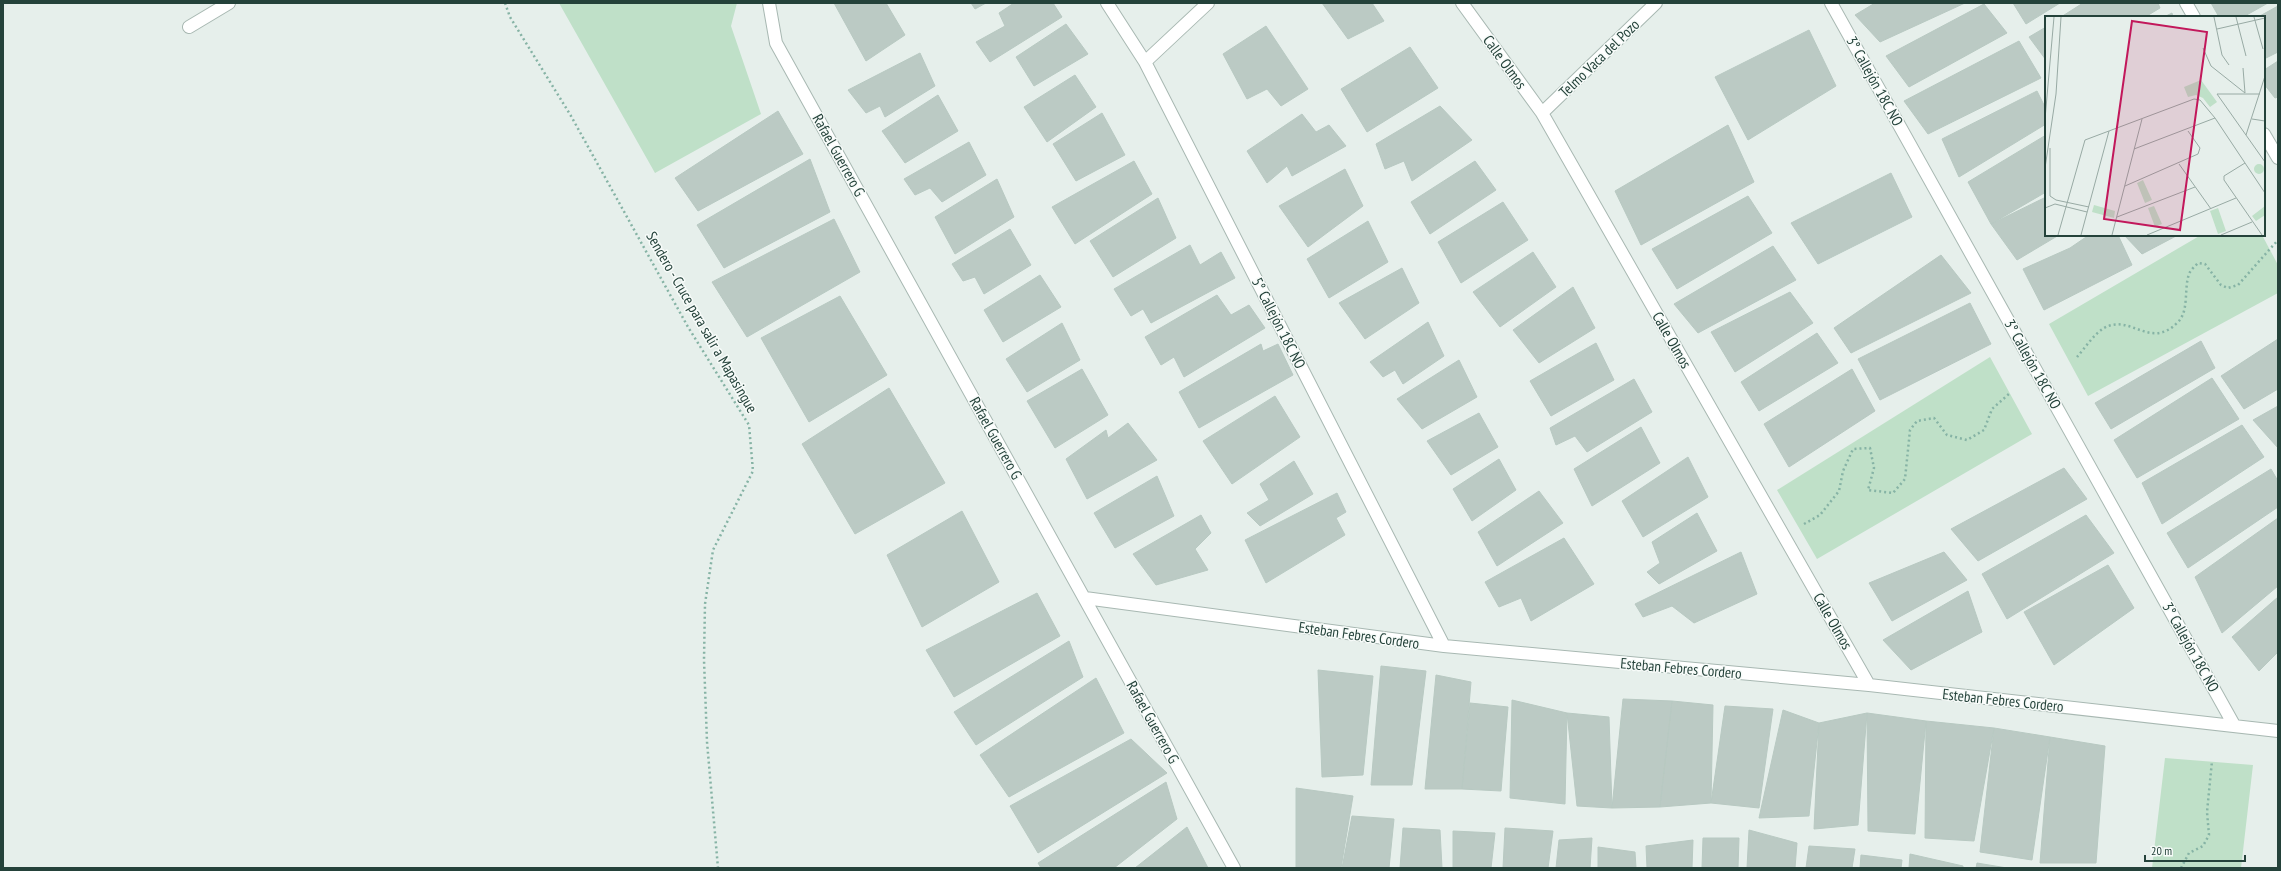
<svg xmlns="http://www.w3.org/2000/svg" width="2281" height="871" font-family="'PT Sans Narrow',sans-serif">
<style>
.green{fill:#bfe0c8}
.building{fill:#bbcac4;stroke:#b8c9c2}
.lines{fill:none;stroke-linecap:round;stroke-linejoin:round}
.minor-casing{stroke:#a8b8b2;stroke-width:14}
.path{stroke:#86b3a5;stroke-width:2.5;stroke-dasharray:2 3;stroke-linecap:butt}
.minor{stroke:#fff;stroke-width:12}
.labels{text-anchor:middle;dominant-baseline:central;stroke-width:3;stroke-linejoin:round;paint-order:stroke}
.street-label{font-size:15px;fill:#24423a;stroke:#f7fbf9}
.inset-road{fill:none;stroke:#98aaa4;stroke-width:1}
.view{fill:#c2185b;fill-opacity:0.15;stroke:#c2185b;stroke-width:2}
.inset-edge{fill:none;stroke:#24423a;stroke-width:2}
</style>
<rect width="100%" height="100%" fill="#e6efeb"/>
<path class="green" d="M559,3H737L731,26L761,114L655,173Z
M2201,235H2262L2278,265V293L2088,396L2049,324Z
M1990,357L2032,434L1817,559L1777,490Z
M2165,758L2253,765L2241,868H2152Z"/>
<path class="building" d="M834,3H886L905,35L866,61Z
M971,3H986L975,9Z
M1014,3H1053L1062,17L990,62L976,42L1005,26L999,13Z
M1322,3H1372L1384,21L1348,39Z
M1875,3H1965L1880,42L1855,15Z
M2013,3H2060L2026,24Z
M2083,3H2158L2160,8L2145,17H2061Z
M2211,3H2268L2243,17H2219Z
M1984,4L2007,33L1909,87L1886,56Z
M2278,6V52L2264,59V17H2258Z
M2172,13L2173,17H2164Z
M1066,24L1088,54L1034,86L1016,57Z
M1266,26L1308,89L1281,106L1267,89L1247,99L1223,54Z
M2046,27V60L2029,37Z
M1809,30L1836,86L1748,140L1715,77Z
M2019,41L2041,78L1928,134L1904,101Z
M1410,47L1438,88L1367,132L1341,89Z
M920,53L935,86L885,117L880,106L866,113L848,90Z
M2278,61V97L2275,98L2264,84V70Z
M1075,75L1096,107L1047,142L1024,107Z
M2037,91L2046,109V124L1959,177L1942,139Z
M938,95L958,131L905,163L882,131Z
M1440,106L1472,140L1412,181L1404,161L1385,169L1376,144Z
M778,111L803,154L698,211L675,178Z
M1102,113L1125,155L1076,181L1053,144Z
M1302,114L1316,132L1329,125L1346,146L1292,176L1287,166L1267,183L1247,151Z
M1728,125L1754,182L1641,245L1615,191Z
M2046,135V192L1991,224L1968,182Z
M969,142L986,175L942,202L930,188L915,195L904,179Z
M810,159L830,212L724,268L697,225Z
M1134,161L1152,194L1075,244L1052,207Z
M1475,161L1496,190L1430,234L1411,202Z
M1345,169L1363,206L1308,247L1279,206Z
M1891,173L1912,217L1818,264L1791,223Z
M997,179L1014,217L955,254L935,217Z
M1748,196L1772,233L1677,289L1652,249Z
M2046,197V235H2059L2017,260L1991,224Z
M1158,198L1176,238L1113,277L1090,241Z
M1503,202L1528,240L1461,283L1438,242Z
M834,219L860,272L747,337L712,282Z
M1368,221L1388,262L1329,298L1307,259Z
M1010,229L1031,265L984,294L975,277L963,281L952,264Z
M2089,235H2118L2132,265L2044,310L2023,269L2070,248Z
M2124,235H2178L2142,254Z
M1190,245L1200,265L1221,252L1235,278L1151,323L1143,309L1131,316L1114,289Z
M1773,246L1796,280L1698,333L1674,304Z
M1533,252L1556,287L1500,327L1473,292Z
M1941,255L1971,293L1851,353L1834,328Z
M1402,268L1419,303L1365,339L1339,303Z
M1040,275L1061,307L1003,342L984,310Z
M1573,287L1595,328L1539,363L1513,330Z
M1790,292L1813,323L1735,372L1711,332Z
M1217,295L1231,315L1249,305L1265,328L1184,377L1174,357L1161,365L1145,337Z
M840,296L887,375L809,422L761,338Z
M1970,303L1991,344L1880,400L1858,359Z
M1428,322L1444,356L1403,384L1395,370L1383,377L1370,362Z
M1062,323L1080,360L1027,392L1006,359Z
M1817,333L1838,363L1759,411L1741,382Z
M2278,339V389L2244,409L2221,376Z
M2201,341L2215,368L2111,429L2095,403Z
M1596,343L1614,380L1551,416L1530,381Z
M1261,344L1263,351L1278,344L1293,375L1199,428L1179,392Z
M1459,360L1477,397L1422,429L1397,399Z
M1082,369L1108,415L1055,448L1027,401Z
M1852,369L1875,411L1789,467L1764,424Z
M2212,378L2239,419L2137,478L2114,440Z
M1634,379L1652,412L1587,452L1575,436L1556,445L1550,428Z
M889,388L945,483L855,534L802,444Z
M1275,396L1300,437L1232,484L1203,441Z
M2278,406V448L2253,420Z
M1479,413L1498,447L1451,475L1427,441Z
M1128,423L1157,460L1087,499L1066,459L1106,430L1108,438Z
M2242,425L2264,457L2162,524L2142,483Z
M1641,427L1660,463L1592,506L1574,469Z
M1688,457L1708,497L1643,537L1622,501Z
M1499,459L1516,490L1472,521L1453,489Z
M1294,461L1313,494L1260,526L1247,513L1269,500L1260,484Z
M2064,468L2087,499L1978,561L1951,529Z
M2271,469L2278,481V507L2188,568L2167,533Z
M1157,476L1174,516L1115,548L1094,513Z
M1539,491L1563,523L1497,566L1478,532Z
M1337,493L1346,512L1336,518L1345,535L1266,583L1245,540Z
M962,511L999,582L922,627L887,555Z
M1697,513L1717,551L1659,584L1647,572L1660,563L1652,542Z
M1201,515L1211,533L1195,549L1208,570L1156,585L1133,554Z
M2086,515L2114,553L2007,619L1982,574Z
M2278,518V586L2222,633L2195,577Z
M1564,538L1594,584L1531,621L1521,598L1499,607L1485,582Z
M1741,552L1757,594L1694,623L1672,606L1643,617L1635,604Z
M1944,552L1967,580L1892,621L1869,583Z
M2108,565L2134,608L2054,665L2024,612Z
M1968,591L1982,632L1911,670L1883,640Z
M1037,593L1060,636L954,697L926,650Z
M2278,597V652L2259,671L2232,637Z
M1069,641L1083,677L976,745L954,712Z
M1381,666L1426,671L1412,785H1371Z
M1318,670L1373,676L1363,775L1322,777Z
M1436,675L1471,682L1462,789H1425Z
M1096,678L1124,733L1009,797L980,755Z
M1623,699L1672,701L1660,807L1612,808Z
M1512,700L1567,713L1565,804L1510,798Z
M1672,701L1713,705L1711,803L1660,807Z
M1470,703L1508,707L1501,791L1462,789Z
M1725,706L1773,709L1759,808L1711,803Z
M1783,710L1819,723L1809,816L1759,818Z
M1567,713L1609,717L1612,808L1577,806Z
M1867,713L1858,825L1814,829L1819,723Z
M1867,713L1926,721L1915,834L1868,831Z
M1926,721L1994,728L1974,841L1925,838Z
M1994,728L2050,737L2032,860L1980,852Z
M2050,737L2105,746L2096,863H2040Z
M1131,739L1167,773L1038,853L1010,806Z
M1166,782L1177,819L1114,868H1041L1038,863Z
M1296,788L1353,796L1341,868H1296Z
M1352,816L1394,819L1389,868H1342Z
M1187,827L1208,868H1135Z
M1403,828L1440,830L1442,868H1400Z
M1505,828L1553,831L1548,868H1503Z
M1749,830L1797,843L1795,868H1747Z
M1453,831L1495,833L1491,868H1453Z
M1592,838L1590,868H1556L1559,840Z
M1703,838H1739L1738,868H1702Z
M1693,840L1692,868H1647L1646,846Z
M1809,846L1855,849L1852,868H1806Z
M1598,847L1635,852L1636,868H1598Z
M1910,854L1963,866V868H1909Z
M1861,855L1902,860L1901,868H1860Z
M1977,863L2007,868H1976Z"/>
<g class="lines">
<defs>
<path id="minor" d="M769,3L776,43L1234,868
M1107,3L1145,62L1444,646
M1462,3L1542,113L1869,685
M1831,3L2234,725
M2186,3L2194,17
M189,27L229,3
M1145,62L1208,3
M1542,113L1656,3
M2264,134L2278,158
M1085,598L1444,646L1869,685L2278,731"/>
</defs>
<use href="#minor" class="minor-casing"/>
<path class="path" d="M505,3L510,17L571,116L688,327L749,425L753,471L713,550L705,604L704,660L707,742L718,868
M2077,357C2085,348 2094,334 2104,328C2131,313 2150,351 2178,322C2190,310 2183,286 2190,272C2192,269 2195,266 2198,263L2205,264L2221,285L2228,288L2238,285L2278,240
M1804,524L1820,515L1839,491L1843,471L1853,449L1870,448L1874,468L1868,490L1893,493L1905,479L1910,430L1917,421L1934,418L1947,435L1967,440L1984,430L1992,409L2010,393
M2181,868L2189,853L2203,846L2209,835L2207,812L2212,761"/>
<use href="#minor" class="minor"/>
</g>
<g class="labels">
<g class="street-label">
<text transform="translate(1599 58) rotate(-44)">Telmo Vaca del Pozo</text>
<text transform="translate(1505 62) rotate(54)">Calle Olmos</text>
<text transform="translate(1875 81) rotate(61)">3° Callejón 18C NO</text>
<text transform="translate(839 155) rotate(61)">Rafael Guerrero G</text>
<text transform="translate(702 322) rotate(60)">Sendero - Cruce para salir a Mapasingue</text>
<text transform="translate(1279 323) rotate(63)">5° Callejón 18C NO</text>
<text transform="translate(1672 340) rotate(60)">Calle Olmos</text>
<text transform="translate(2033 364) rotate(61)">3° Callejón 18C NO</text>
<text transform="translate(996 438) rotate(61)">Rafael Guerrero G</text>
<text transform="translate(1833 621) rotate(60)">Calle Olmos</text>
<text transform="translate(1359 635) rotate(8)">Esteban Febres Cordero</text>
<text transform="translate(2191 647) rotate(61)">3° Callejón 18C NO</text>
<text transform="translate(1681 668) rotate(5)">Esteban Febres Cordero</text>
<text transform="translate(2003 700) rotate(6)">Esteban Febres Cordero</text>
<text transform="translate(1153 722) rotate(61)">Rafael Guerrero G</text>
</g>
</g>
<g transform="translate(2045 16)">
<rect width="220" height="220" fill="#e6efeb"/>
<path d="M156,64L172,86L165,91L158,82L151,79L143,81L139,71ZM209 153a5 5 0 1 1 10 0a5 5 0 1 1-10 0ZM98,164L107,184L100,187L92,167ZM49,189L70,195L69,202L47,196ZM109,190L117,208L110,211L103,192ZM220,190V199L211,205L207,200ZM173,192L181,215L173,218L165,195Z" fill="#bfe0c8"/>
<path class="inset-road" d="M169,1L177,39L184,49M191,1L201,40M209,1L218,33M172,13L220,2M158,32L166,50L200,77L198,52M215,78H172L220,146M0,103L9,1M207,103L220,105M201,119L220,60M5,132V180L11,184L44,191M89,133L170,102M200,147L179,160V164L217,219M134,148L166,193M0,152L11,78L16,1M80,170L153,138L155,132L143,115M0,192L10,188L42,196M72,201L150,171M13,219L40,124L149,83L155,84L170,102L220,177M36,219L64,115M67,219L97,103M102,219L191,182M176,219L207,206"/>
<path class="view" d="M87,5L162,16L135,214L59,203Z"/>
<rect width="220" height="220" class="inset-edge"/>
</g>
<rect width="2281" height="871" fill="none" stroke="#24423a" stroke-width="8"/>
<path d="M2145 855v6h100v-6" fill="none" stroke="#24423a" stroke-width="2"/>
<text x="2151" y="855" font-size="12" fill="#24423a" stroke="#f7fbf9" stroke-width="3" paint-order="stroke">20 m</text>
</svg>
